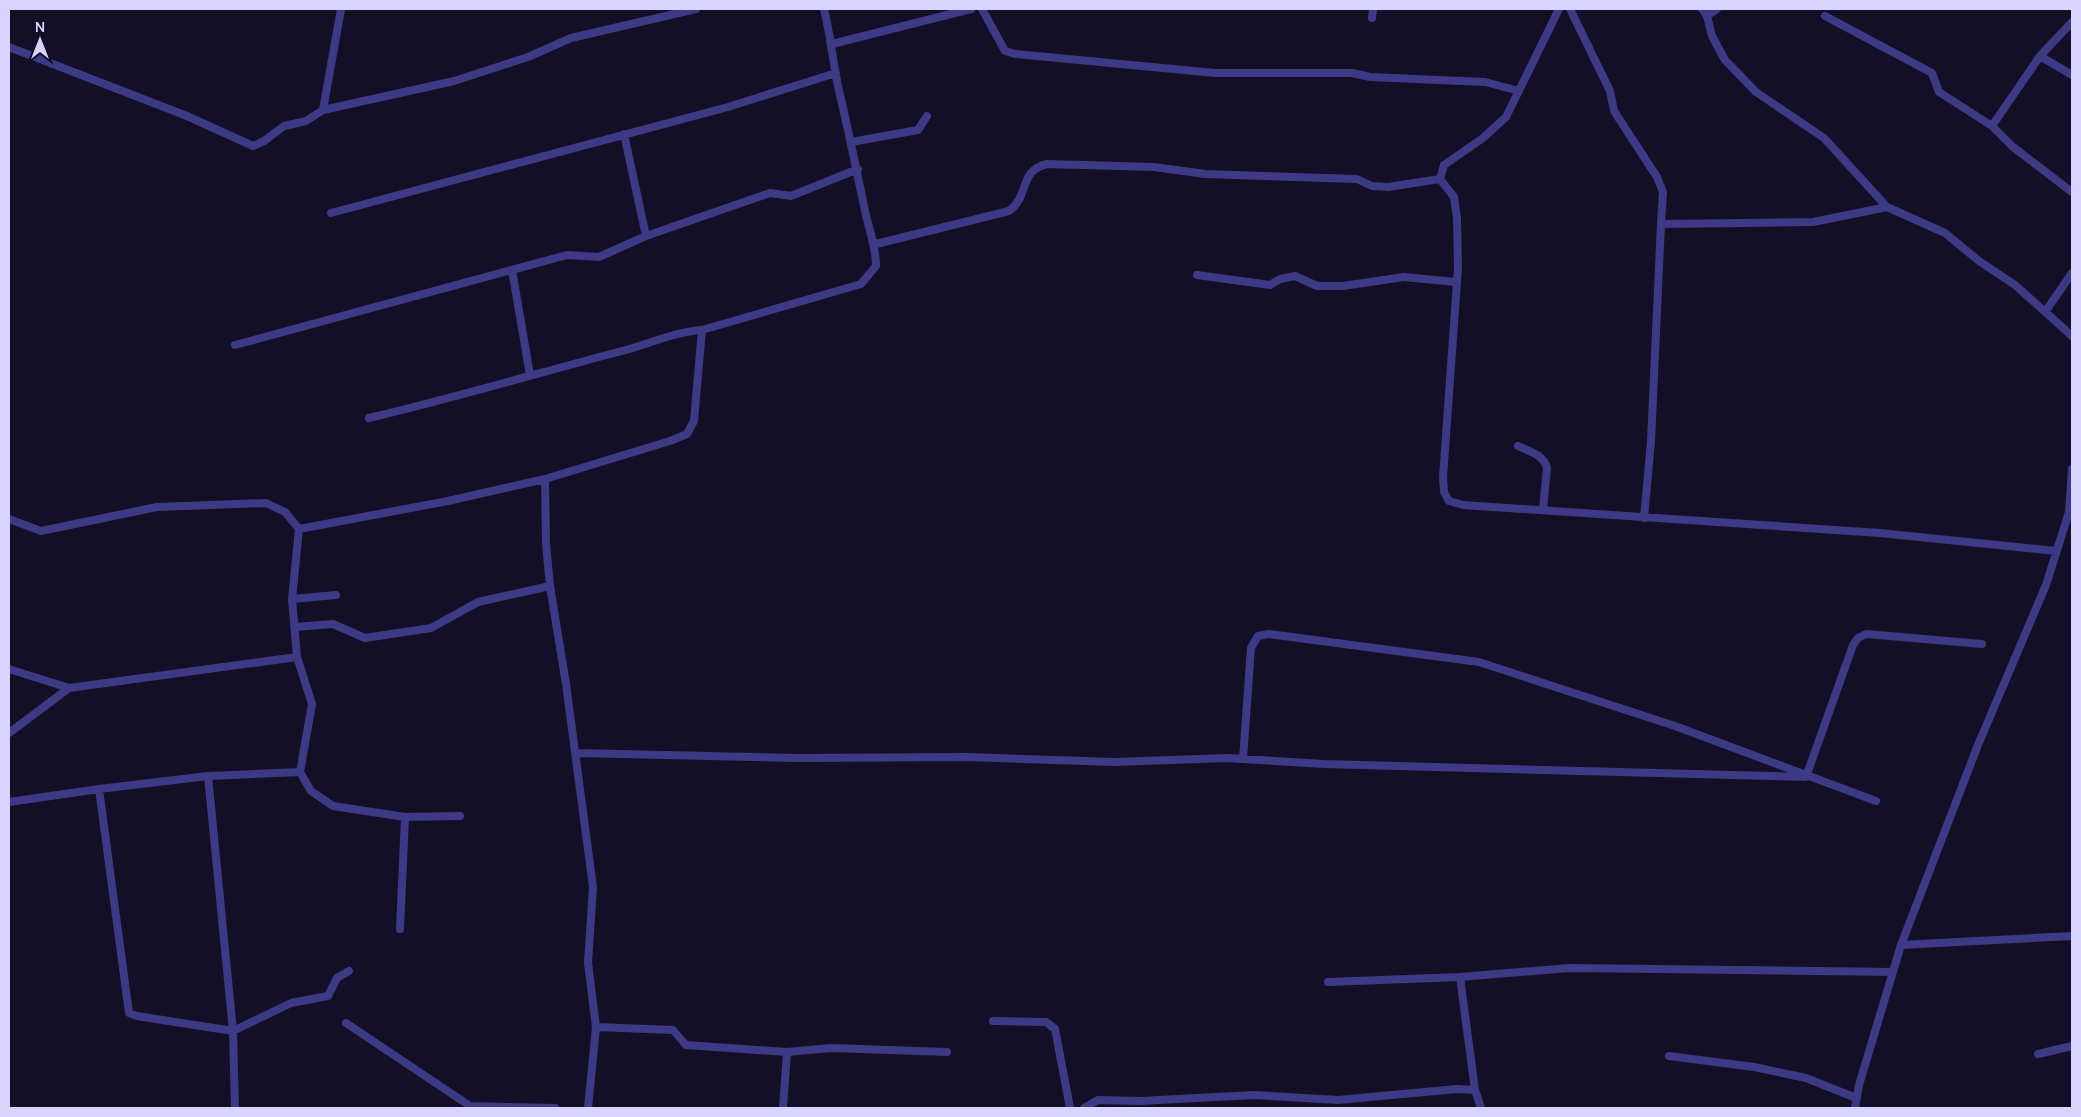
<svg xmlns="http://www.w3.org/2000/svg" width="2081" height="1117" font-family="Manrope,sans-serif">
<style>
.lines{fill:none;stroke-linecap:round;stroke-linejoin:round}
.minor{stroke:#3d3a85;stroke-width:8}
</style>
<rect width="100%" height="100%" fill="#130f26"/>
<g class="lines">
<path class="minor" d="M982,9L1005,51L1015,54L1215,73H1352L1370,77L1485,82L1519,91
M1570,9L1610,91L1614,111L1657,177L1663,192L1661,224
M1702,9L1707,16L1712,36L1725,60L1756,92L1824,138L1887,207L1945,233L1979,261L2015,285L2072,336
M1707,16L1717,9
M1825,16L1932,73L1939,92L1992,126L2013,147L2072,192
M1372,18L1373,9
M832,44L971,9
M9,47L187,116L253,146L264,141L284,126L306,121L323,110L454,81L528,57L571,38L696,9
M2040,56L2072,75
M323,110L341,9
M1992,126L2040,56L2072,22
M624,134L646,236
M851,142L918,130L927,116
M1440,179L1444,165L1483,138L1506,117L1559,9
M331,213L728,107L836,73
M876,244L1009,211C1030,196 1018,171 1047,164L1154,167L1205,174L1357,179L1372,186L1388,187L1440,179L1454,197L1457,218L1458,268L1443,477L1444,492L1449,501L1463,505L1880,533L2056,551
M512,270L530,375
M1197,275L1270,285L1280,279L1295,276L1317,286H1343L1404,277L1455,282
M2045,312L2072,273
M235,345L567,255L599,257L646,236L770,193L791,196L858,169
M369,418C453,398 535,374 618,352C647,345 673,332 702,330L861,284L876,266C876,246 869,230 865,211C857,172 849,133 840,95C833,66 831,37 824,9
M1518,446C1529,451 1544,455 1547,468L1543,509
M545,479L546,544L550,586L566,684L593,887L588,963L596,1027L588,1108
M1644,518L1651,441L1661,224L1813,222L1887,207
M9,519L41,531L157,507L266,503L285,512L299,529L292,599
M299,529L448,501L545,479L670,441L687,434L694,421L702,330
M295,627L333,624L365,638L431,628L478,602L550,586
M297,657L292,599L336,595
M9,669L69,688L297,657L312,704L300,772L208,776L233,1031L235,1108
M9,733L69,688
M576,753L798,758L967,757L1114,762L1227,758L1324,764L1806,777L1853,645L1858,638L1866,634L1982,644
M1243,759L1251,648L1258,636L1269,634L1479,662L1675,726L1876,801
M300,772L311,791L333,806L405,817L400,929
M99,789L129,1013L137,1016L233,1031L291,1003L328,996L337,978L349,971
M9,802L99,789L208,776
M405,817L460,816
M1901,945L2072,936
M1460,977L1570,968L1893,972
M1328,982L1460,977L1475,1090
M993,1021L1046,1022L1055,1029L1070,1108
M346,1023L470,1106L555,1108
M596,1027L673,1030L686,1045L787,1052L831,1048L947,1052
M2038,1054L2072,1046
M1669,1056L1754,1067L1806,1078L1856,1098
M783,1108L787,1052
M1084,1108L1098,1100L1140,1101L1254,1095L1338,1100L1457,1089L1475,1090L1481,1108
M1855,1108L1859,1085L1901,945L1978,745L2046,585L2069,512L2072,469"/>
</g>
<rect width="2081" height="1117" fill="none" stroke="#d9d4ff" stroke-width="20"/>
<g transform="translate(40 40)" stroke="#130f26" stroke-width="4" paint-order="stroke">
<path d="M0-4L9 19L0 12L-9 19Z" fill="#d9d4ff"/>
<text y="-8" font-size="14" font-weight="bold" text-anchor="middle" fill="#d9d4ff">N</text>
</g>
</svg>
